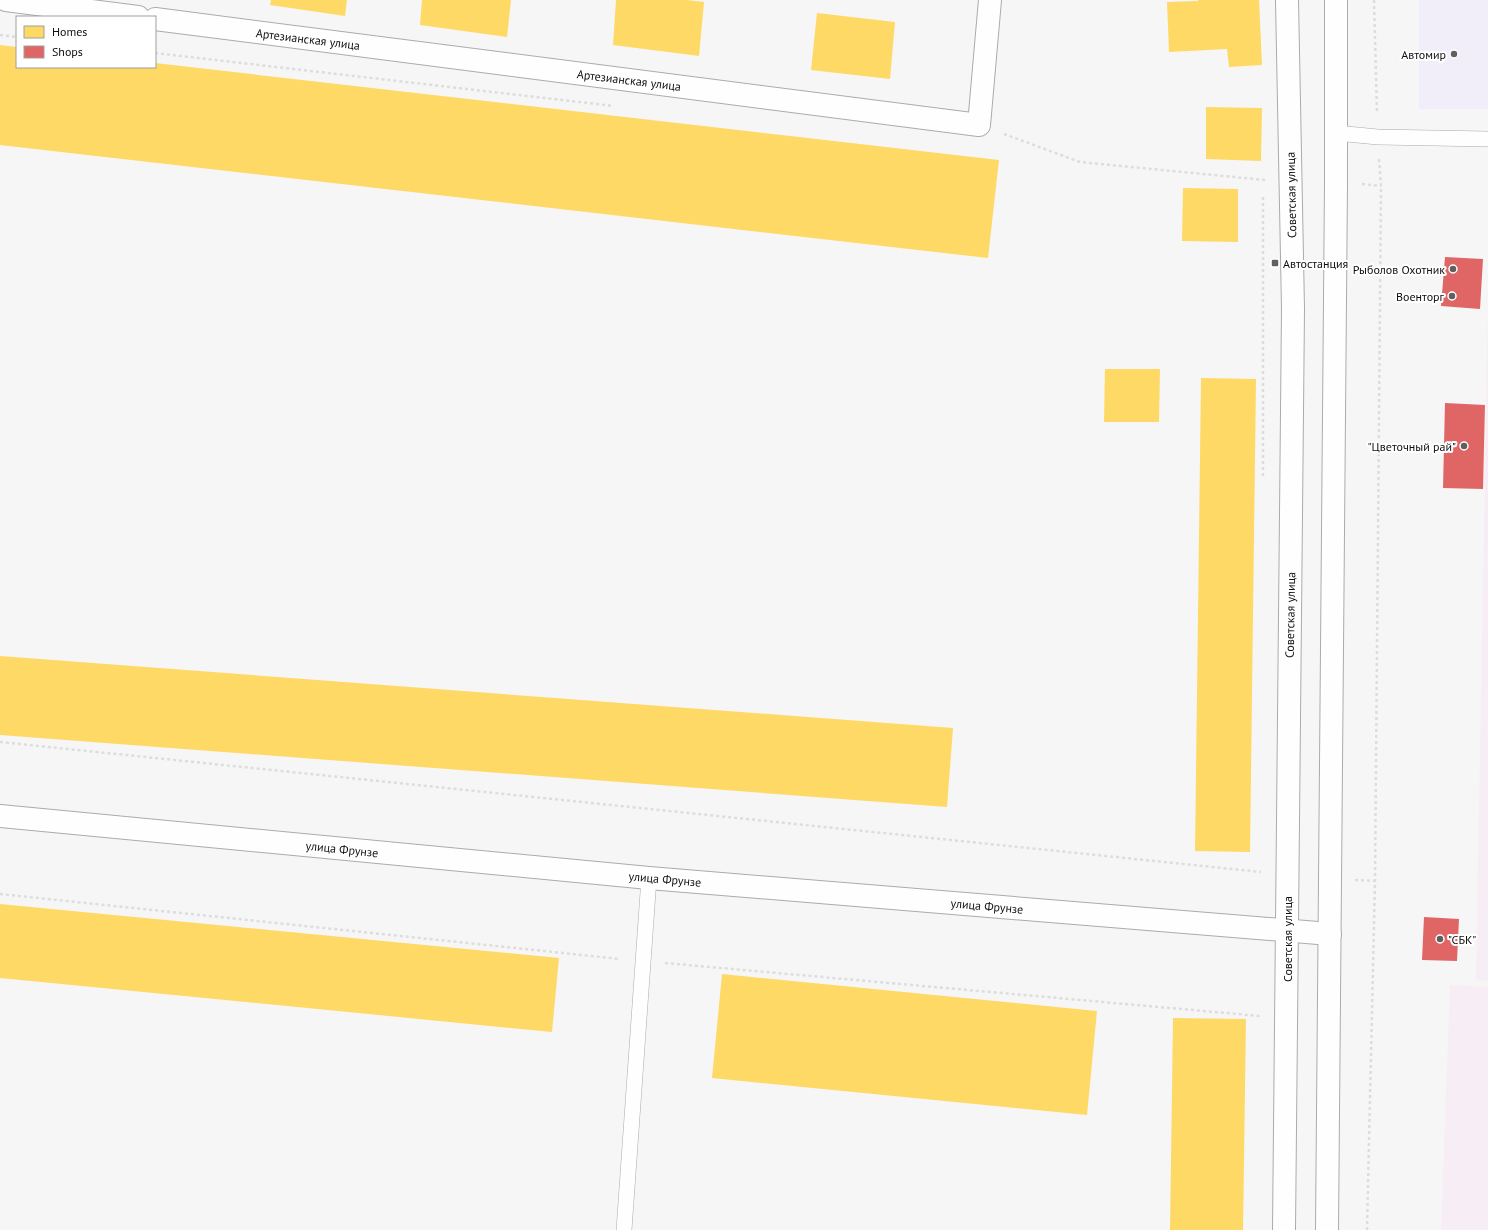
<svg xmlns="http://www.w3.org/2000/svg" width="1488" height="1230" font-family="'PT Sans',sans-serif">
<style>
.commercial{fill:#f1eefa}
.industrial{fill:#f7edf5}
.homes{fill:#ffd966}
.shops{fill:#e06666}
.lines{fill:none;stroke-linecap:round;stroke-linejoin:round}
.service-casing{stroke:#ababab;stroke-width:16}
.minor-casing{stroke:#ababab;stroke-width:24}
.tertiary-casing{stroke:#ababab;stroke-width:24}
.path{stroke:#ddddde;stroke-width:2.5;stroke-dasharray:3 3;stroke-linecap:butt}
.service{stroke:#fefefe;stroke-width:15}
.minor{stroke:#fefefe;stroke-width:22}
.tertiary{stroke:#fefefe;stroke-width:22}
.poi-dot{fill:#606060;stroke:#fff;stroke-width:1.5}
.labels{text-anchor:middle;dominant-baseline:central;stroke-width:4;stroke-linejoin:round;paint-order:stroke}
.street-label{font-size:12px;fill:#0f0f10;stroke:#fff}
.poi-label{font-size:12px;fill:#0f0f10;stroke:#fff;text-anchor:end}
</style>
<rect width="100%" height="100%" fill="#f6f6f6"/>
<path class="commercial" d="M1419,0H1488V109H1419Z"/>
<path class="industrial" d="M1488,300V981L1476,980Z
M1450,985L1488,987V1230H1441Z"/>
<path class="homes" d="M271,0H347L345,16L270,5Z
M422,0H511L507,37L420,25Z
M616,0H687L704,2L699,56L613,45Z
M1198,0H1259L1262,65L1229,67L1227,49L1169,52L1167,2L1198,1Z
M817,13L895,22L890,79L811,70Z
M0,45L17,47V67H155V63L999,160L988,258L0,145Z
M1206,107L1262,108L1261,161L1206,159Z
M1183,188L1238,189V242L1182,241Z
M1105,369H1160L1159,422H1104Z
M1201,378L1256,379L1250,852L1195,851Z
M0,656L953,728L947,807L0,735Z
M0,904L559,958L552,1032L0,978Z
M722,974L1097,1011L1087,1115L712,1078Z
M1173,1018L1246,1019L1243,1230H1170Z"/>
<path class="shops" d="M1445,257L1483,259L1480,309L1441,306Z
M1445,403L1485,405L1483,489L1443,488Z
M1424,917L1459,919L1457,961L1422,960Z"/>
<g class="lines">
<defs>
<path id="service" d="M1336,133L1378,137L1488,139
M624,1230L649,878"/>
<path id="minor" d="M6,0L138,17
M155,19L979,125L990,0
M0,816L649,878L1330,934"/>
<path id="tertiary" d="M1284,1230L1293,309L1287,0
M1327,1230L1336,183V0"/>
</defs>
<use href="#service" class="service-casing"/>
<use href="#minor" class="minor-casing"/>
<use href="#tertiary" class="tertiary-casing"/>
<path class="path" d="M1374,0L1377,114
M0,35L17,37
M155,53L614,106
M1004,134L1080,162L1265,180
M1362,184L1381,186
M1263,197V478
M0,742L1261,872
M1355,880L1375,881
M0,894L620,959
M665,963L1260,1016
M1367,1230L1375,881L1381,186L1379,159"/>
<use href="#service" class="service"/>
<use href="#minor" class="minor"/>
<use href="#tertiary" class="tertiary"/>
</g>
<g class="poi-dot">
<circle cx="1454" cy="54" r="4"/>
<rect x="1271" y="259" width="8" height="8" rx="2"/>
<circle cx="1453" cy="269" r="4"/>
<circle cx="1452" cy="296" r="4"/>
<circle cx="1464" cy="446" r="4"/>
<circle cx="1440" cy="939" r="4"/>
</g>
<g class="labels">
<g class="street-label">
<text transform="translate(308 39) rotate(7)">Артезианская улица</text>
<text transform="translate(629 80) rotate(7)">Артезианская улица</text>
<text transform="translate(1291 195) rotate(-91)">Советская улица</text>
<text transform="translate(1290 615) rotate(-89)">Советская улица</text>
<text transform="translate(342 849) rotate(6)">улица Фрунзе</text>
<text transform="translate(665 879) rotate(5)">улица Фрунзе</text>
<text transform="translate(987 906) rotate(5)">улица Фрунзе</text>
<text transform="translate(1287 939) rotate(-90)">Советская улица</text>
</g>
<g class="poi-label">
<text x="1446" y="54">Автомир</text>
<text x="1283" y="263" text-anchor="start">Автостанция</text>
<text x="1445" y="269">Рыболов Охотник</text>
<text x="1444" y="296">Военторг</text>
<text x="1456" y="446">"Цветочный рай"</text>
<text x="1448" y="939" text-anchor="start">"СБК"</text>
</g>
</g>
<rect x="16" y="16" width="140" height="52" fill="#ffffff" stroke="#9f9f9f"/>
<rect x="24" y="26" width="20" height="12" fill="#ffd966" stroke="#9f9f9f"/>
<text x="52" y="36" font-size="12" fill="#0f0f10">Homes</text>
<rect x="24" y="46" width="20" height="12" fill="#e06666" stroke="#9f9f9f"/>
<text x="52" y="56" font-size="12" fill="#0f0f10">Shops</text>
</svg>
